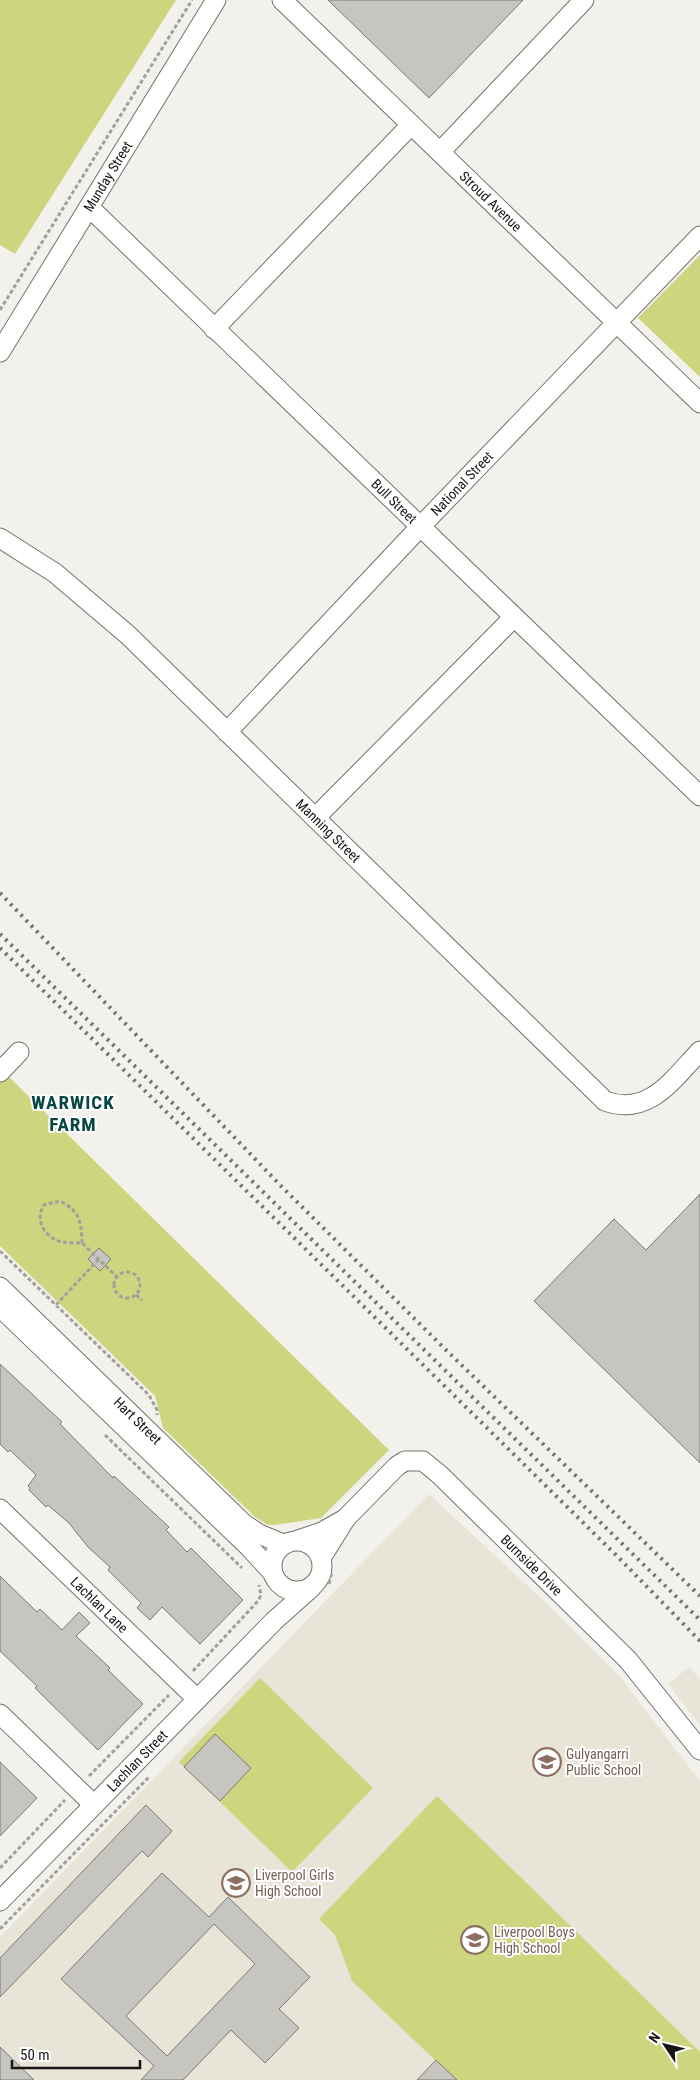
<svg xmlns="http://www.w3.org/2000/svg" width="700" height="2080" font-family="'Roboto Condensed',sans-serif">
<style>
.built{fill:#e8e4d7}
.green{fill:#cdd67e}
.building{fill:#c7c5c0;stroke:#7c7a75;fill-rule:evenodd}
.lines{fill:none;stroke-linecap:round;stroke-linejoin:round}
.minor-casing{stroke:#74726d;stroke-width:21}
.path{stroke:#a1a19c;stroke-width:3;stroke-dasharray:4 2.5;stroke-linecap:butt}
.minor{stroke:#fff;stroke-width:19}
.rail{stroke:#747370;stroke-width:4;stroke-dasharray:2.5 5;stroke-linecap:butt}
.labels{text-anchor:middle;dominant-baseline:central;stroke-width:4;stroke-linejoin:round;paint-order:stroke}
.street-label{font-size:14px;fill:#161614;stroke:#fff}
.education-label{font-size:14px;fill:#785e54;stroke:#fff;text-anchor:start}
.district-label{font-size:19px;font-weight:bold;letter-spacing:1px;fill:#064743;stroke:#fff}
</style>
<rect width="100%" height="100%" fill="#f2f1eb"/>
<path class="built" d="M429,1494L546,1603L620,1677L700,1781V2080H0V1937Z
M689,1667L700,1679V1725L668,1684Z"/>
<path class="green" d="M0,0H176L15,254L0,245Z
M700,255V377L638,318Z
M7,1075L389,1450L321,1518L275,1525H268L255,1517L163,1428L155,1396L0,1246V1083Z
M260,1678L373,1788L292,1872L179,1762Z
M437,1796L700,2052V2080H456L352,1981L335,1935L319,1919Z"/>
<path class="building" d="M328,0H523L429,98Z
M700,1194V1463L534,1301L614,1219L646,1250Z
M99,1248L111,1259L100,1271L88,1259Z
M0,1364L62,1422L60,1424L113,1478L114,1476L169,1527L166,1530L187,1552L191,1548L243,1600L200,1644L162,1607L150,1620L137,1608L141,1603L108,1570L110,1567L88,1547L69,1523L48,1505L46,1507L29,1490L30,1488L28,1486L36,1475L10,1450L8,1452L0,1444Z
M0,1576L37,1612L40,1609L62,1630L79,1612L90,1623L76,1636L110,1668L108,1670L143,1704L98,1750L35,1688L37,1686L0,1651Z
M215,1734L251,1768L220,1801L184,1767Z
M0,1762L37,1798L0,1836Z
M146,1805L172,1831L148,1857L142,1851L0,1997V1958Z
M162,1873L209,1917L228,1897L310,1977L279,2009L299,2028L265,2063L231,2030L183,2080H141L154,2066L61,1979ZM214,1924L255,1964L167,2056L126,2016Z
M0,2047L34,2080H0Z
M436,2060L457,2080H417Z"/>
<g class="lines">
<defs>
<g id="minor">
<path id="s1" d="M282,0L700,403"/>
<path d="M440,152L584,0"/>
<path id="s2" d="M89,207L700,796"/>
<path d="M214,329L411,125"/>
<path id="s3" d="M0,352L216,0"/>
<path id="s4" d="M0,538L55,573L128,635L605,1101C649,1117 673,1079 700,1051"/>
<path id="s5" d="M227,732L420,527L700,236"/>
<path d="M315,818L514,617"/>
<path d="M0,1072L19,1052"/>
<path id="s6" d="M0,1287L244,1524L259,1534L283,1544"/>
<path d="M0,1307L249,1547L272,1572"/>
<path id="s7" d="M0,1509L197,1699"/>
<path d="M298,1540L322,1532L345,1519"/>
<circle cx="297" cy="1566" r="25"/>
<path id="s8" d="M321,1558L346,1518L397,1466L405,1461H423L440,1475L628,1660L700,1750"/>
<path d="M0,1714L94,1805"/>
<path id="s9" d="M0,1901L274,1621L312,1587"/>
</g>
</defs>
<use href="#minor" class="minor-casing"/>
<path class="path" d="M0,310L192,0
M82,1243C81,1221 81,1212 60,1201L44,1205C34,1220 45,1238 62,1242C68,1243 76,1243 82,1243L117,1277
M0,1251L149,1395L157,1410V1415
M114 1285a13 13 0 1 1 26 0a13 13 0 1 1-26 0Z
M136,1295L142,1300
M56,1305L99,1259
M105,1435L242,1568
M329,1584L332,1571
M193,1671L258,1601L261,1595L259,1585
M89,1776L169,1695
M0,1868L65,1800
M0,1929L149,1777"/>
<use href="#minor" class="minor"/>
<path class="rail" d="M0,893L281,1186L446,1350L700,1596
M0,934L700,1620
M0,948L617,1556L700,1641"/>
</g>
<defs>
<symbol id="school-ring" viewBox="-11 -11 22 22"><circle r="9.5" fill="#fff" stroke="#8d6e63" stroke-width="1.5"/><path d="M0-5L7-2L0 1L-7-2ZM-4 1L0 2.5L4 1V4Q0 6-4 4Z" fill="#8d6e63"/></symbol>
</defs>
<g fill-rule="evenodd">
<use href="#school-ring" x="531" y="1746" width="32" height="32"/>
<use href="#school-ring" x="220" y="1867" width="32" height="32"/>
<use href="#school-ring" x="459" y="1924" width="32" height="32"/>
</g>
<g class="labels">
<g class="street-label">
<text stroke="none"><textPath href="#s3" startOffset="206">Munday Street</textPath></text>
<text stroke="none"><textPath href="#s1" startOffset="290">Stroud Avenue</textPath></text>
<text stroke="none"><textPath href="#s5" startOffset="342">National Street</textPath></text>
<text stroke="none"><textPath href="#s2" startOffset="424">Bull Street</textPath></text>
<text stroke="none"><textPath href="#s4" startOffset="441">Manning Street</textPath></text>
<text stroke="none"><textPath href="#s6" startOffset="192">Hart Street</textPath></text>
<text stroke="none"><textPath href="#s8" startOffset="298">Burnside Drive</textPath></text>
<text stroke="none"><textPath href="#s7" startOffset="138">Lachlan Lane</textPath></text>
<text stroke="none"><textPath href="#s9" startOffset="196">Lachlan Street</textPath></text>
</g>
<g class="education-label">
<text x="566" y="1754">Gulyangarri<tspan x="566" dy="16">Public School</tspan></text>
<text x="255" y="1875">Liverpool Girls<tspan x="255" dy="16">High School</tspan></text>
<text x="494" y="1932">Liverpool Boys<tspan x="494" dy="16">High School</tspan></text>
</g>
<g class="district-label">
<text x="73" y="1102">WARWICK<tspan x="73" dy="22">FARM</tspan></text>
</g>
</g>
<g transform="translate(665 2045) rotate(305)" stroke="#ffffff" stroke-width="4" paint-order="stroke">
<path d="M0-4L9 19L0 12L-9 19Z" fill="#161614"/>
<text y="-8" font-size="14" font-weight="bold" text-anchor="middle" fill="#161614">N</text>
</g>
<path d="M12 2060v8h128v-8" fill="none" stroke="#161614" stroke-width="2.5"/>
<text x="20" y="2060" font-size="15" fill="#161614" stroke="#ffffff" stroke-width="4" paint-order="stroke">50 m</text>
</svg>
